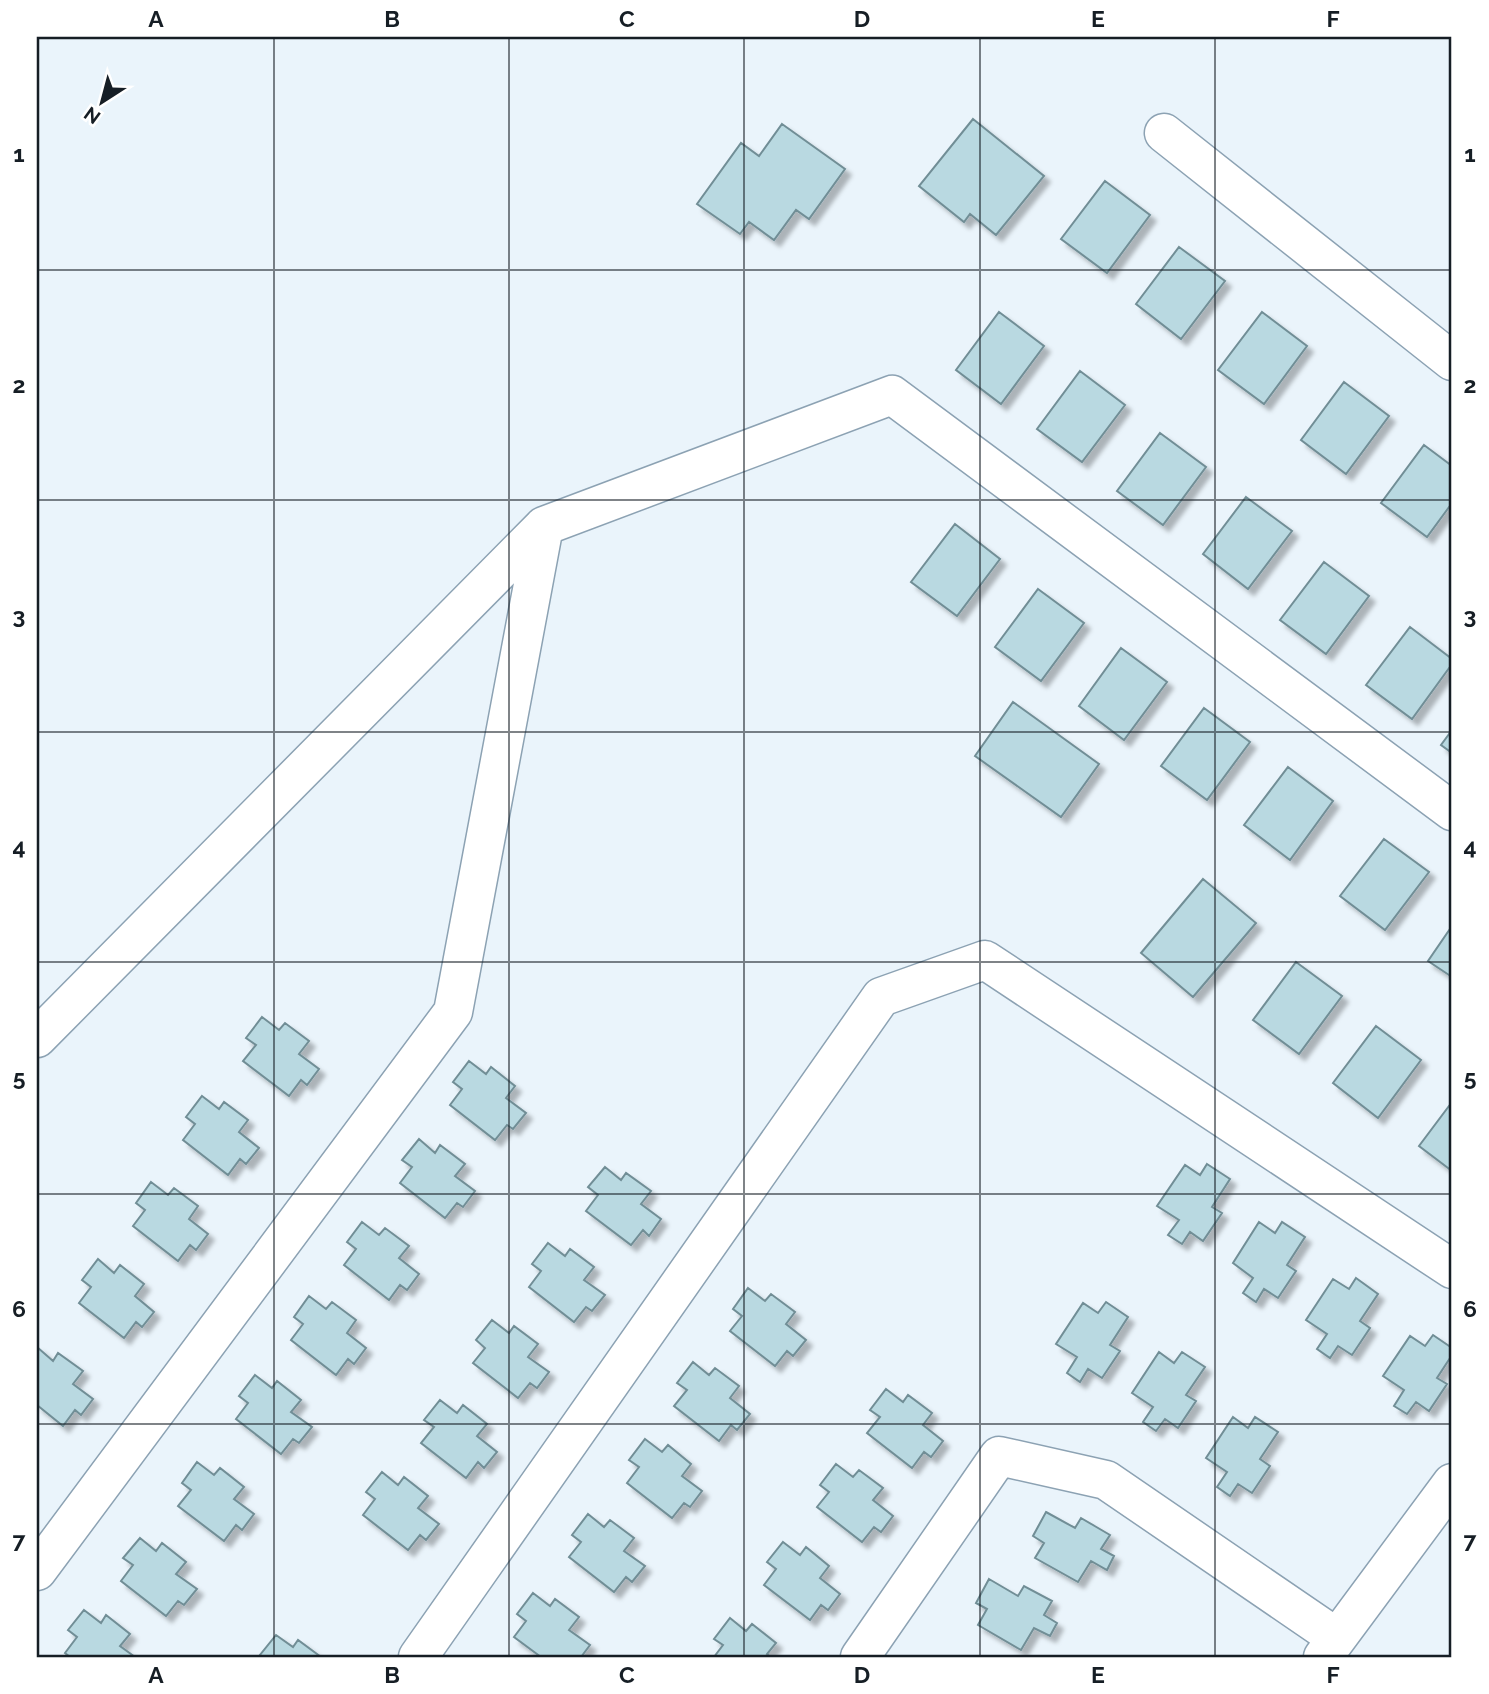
<svg xmlns="http://www.w3.org/2000/svg" width="1489" height="1694" font-family="Raleway,sans-serif">
<style>
.building{fill:#b9d9e1;stroke:#718e96;stroke-width:2;filter:url(#shadow)}
.lines{fill:none;stroke-linecap:round;stroke-linejoin:round}
.street-casing{stroke:#8ca2b3;stroke-width:41}
.street{stroke:#fff;stroke-width:38}
.grid{fill:none;stroke:#161e25;stroke-width:2;stroke-opacity:0.55}
.neatline{fill:none;stroke:#161e25;stroke-width:2.5}
.grid-label{font-size:23px;text-anchor:middle;font-weight:bold;fill:#161e25}
</style>
<defs>
<filter id="shadow"><feDropShadow dx="6" dy="6" stdDeviation="2" flood-color="#0004"/></filter>
</defs>
<rect width="100%" height="100%" fill="#eaf4fb"/>
<path class="building" d="M973,119L1044,176L996,235L970,214L964,222L919,186Z
M782,124L845,169L809,219L796,210L774,240L749,222L740,234L697,204L741,143L759,156Z
M1105,181L1150,215L1107,273L1061,239Z
M1179,247L1225,281L1181,339L1136,304Z
M999,312L1044,346L1001,404L956,370Z
M1262,312L1307,346L1264,404L1218,370Z
M1080,371L1125,405L1082,462L1037,429Z
M1344,382L1389,416L1346,474L1301,440Z
M1160,433L1206,467L1163,525L1117,491Z
M1424,445L1452,466V503L1427,537L1381,503Z
M1246,497L1292,531L1248,589L1203,554Z
M955,524L1000,559L957,616L911,582Z
M1324,562L1369,596L1326,654L1280,620Z
M1038,589L1084,623L1041,681L995,647Z
M1410,627L1452,659V664L1412,719L1366,685Z
M1121,648L1167,682L1124,740L1079,706Z
M1013,702L1099,764L1061,817L975,756Z
M1204,708L1250,742L1207,800L1161,766Z
M1452,730V753L1441,745Z
M1288,767L1333,801L1290,860L1244,825Z
M1384,839L1429,872L1385,930L1340,896Z
M1203,879L1256,923L1193,997L1141,953Z
M1452,926V977L1428,961Z
M1296,962L1342,996L1299,1054L1253,1020Z
M262,1017L279,1030L285,1023L309,1041L299,1054L319,1069L307,1085L301,1080L289,1096L243,1061L256,1045L246,1038Z
M1376,1026L1421,1060L1378,1118L1333,1083Z
M469,1061L486,1074L491,1067L515,1086L506,1098L526,1113L513,1129L507,1125L495,1140L450,1105L462,1089L453,1082Z
M202,1096L219,1109L224,1102L248,1120L239,1132L259,1148L246,1164L240,1159L228,1175L183,1140L195,1124L186,1117Z
M1452,1102V1171L1419,1146Z
M419,1139L435,1153L440,1145L465,1164L455,1176L475,1191L463,1207L457,1203L445,1218L400,1183L412,1167L402,1160Z
M1207,1164L1230,1179L1212,1207L1222,1213L1203,1241L1190,1232L1182,1244L1168,1235L1179,1220L1157,1206L1185,1165L1200,1175Z
M605,1167L621,1180L626,1173L651,1191L641,1204L661,1219L649,1236L643,1230L631,1245L586,1211L598,1195L588,1187Z
M151,1182L168,1195L174,1188L198,1206L189,1219L208,1234L196,1250L190,1245L178,1261L133,1226L145,1210L136,1203Z
M362,1222L379,1235L385,1228L409,1246L399,1258L419,1274L407,1290L400,1285L389,1300L344,1265L356,1249L347,1242Z
M1259,1222L1275,1233L1282,1222L1305,1237L1287,1265L1296,1271L1278,1298L1264,1289L1256,1302L1243,1293L1253,1278L1233,1263Z
M548,1243L565,1256L570,1249L594,1267L584,1280L605,1295L592,1311L586,1307L574,1322L529,1287L541,1271L532,1264Z
M98,1259L114,1273L120,1265L144,1284L135,1296L154,1312L142,1327L136,1322L124,1338L79,1303L91,1287L82,1280Z
M1356,1278L1378,1294L1360,1321L1370,1328L1352,1355L1338,1346L1330,1358L1317,1349L1327,1334L1306,1320L1333,1279L1349,1289Z
M748,1288L765,1301L771,1294L795,1312L786,1324L806,1340L793,1356L787,1351L775,1366L730,1331L742,1316L733,1309Z
M309,1296L326,1309L332,1302L356,1320L347,1333L366,1348L354,1364L348,1359L336,1375L291,1340L303,1324L294,1317Z
M1106,1302L1128,1317L1110,1345L1120,1351L1102,1378L1088,1369L1080,1382L1067,1373L1077,1357L1056,1344L1083,1303L1098,1313Z
M492,1320L509,1333L514,1326L538,1344L528,1357L549,1372L537,1388L530,1383L518,1398L473,1363L485,1348L476,1340Z
M1433,1335L1452,1348V1355L1437,1378L1447,1384L1429,1411L1416,1402L1407,1414L1394,1406L1404,1390L1383,1376L1410,1336L1425,1346Z
M37,1347L53,1361L58,1353L83,1371L73,1384L93,1399L81,1415L75,1410L63,1426L37,1405Z
M1159,1352L1174,1363L1182,1352L1205,1367L1186,1395L1196,1401L1178,1428L1165,1419L1156,1431L1143,1422L1153,1407L1132,1393Z
M693,1362L709,1375L715,1368L739,1386L730,1398L750,1414L737,1430L731,1425L719,1441L674,1406L687,1390L677,1383Z
M255,1375L272,1388L277,1381L301,1400L291,1412L312,1427L299,1443L293,1439L281,1454L236,1419L248,1403L239,1396Z
M886,1389L903,1402L908,1395L932,1413L923,1425L943,1441L931,1457L924,1452L912,1468L867,1433L880,1417L870,1410Z
M440,1400L457,1413L463,1405L487,1424L477,1436L497,1452L484,1468L478,1462L466,1478L421,1443L434,1427L424,1420Z
M1233,1417L1248,1428L1255,1417L1278,1432L1260,1459L1270,1466L1252,1493L1238,1484L1230,1496L1217,1487L1227,1472L1206,1458Z
M645,1439L662,1452L668,1445L691,1464L682,1476L702,1491L690,1507L684,1503L672,1518L627,1483L639,1467L629,1460Z
M197,1462L214,1475L220,1468L244,1487L234,1499L254,1514L242,1530L236,1525L224,1541L178,1506L191,1490L182,1483Z
M836,1464L853,1477L859,1470L883,1488L873,1500L893,1516L881,1532L874,1527L862,1542L817,1507L829,1492L820,1485Z
M382,1472L398,1485L404,1477L428,1496L418,1508L439,1524L426,1540L420,1535L408,1550L363,1515L375,1499L366,1492Z
M1046,1512L1075,1528L1081,1518L1110,1535L1101,1549L1114,1556L1107,1570L1091,1561L1078,1582L1035,1558L1044,1543L1033,1536Z
M588,1514L604,1527L610,1520L634,1538L624,1551L645,1566L632,1582L626,1577L614,1592L569,1557L581,1542L572,1535Z
M140,1538L156,1551L162,1543L186,1562L176,1574L197,1589L184,1605L178,1601L166,1616L121,1581L133,1565L123,1558Z
M783,1542L800,1555L806,1547L829,1566L820,1578L840,1594L828,1610L821,1605L810,1620L764,1585L776,1569L767,1562Z
M989,1579L1018,1596L1024,1586L1052,1601L1044,1615L1057,1623L1050,1636L1034,1628L1021,1650L978,1625L987,1609L976,1603Z
M533,1593L550,1606L555,1599L579,1617L569,1630L590,1645L581,1657H541L514,1637L526,1621L517,1614Z
M84,1610L101,1623L106,1615L130,1634L120,1646L135,1657H70L65,1653L77,1637L68,1630Z
M730,1618L746,1631L752,1624L776,1643L767,1654L771,1657H714L723,1645L714,1639Z
M276,1635L293,1647L298,1640L321,1657H264L260,1655Z"/>
<g class="lines">
<defs>
<path id="street" d="M1164,133L1452,361
M37,1038L544,526L892,395L1452,811
M37,1571L453,1012L544,526
M418,1657L881,997L985,960L1452,1269
M860,1657L999,1456L1106,1480L1337,1638
M1323,1657L1452,1483"/>
</defs>
<use href="#street" class="street-casing"/>
<use href="#street" class="street"/>
</g>
<path class="grid" d="M274,37V1657M509,37V1657M744,37V1657M980,37V1657M1215,37V1657M37,270H1452M37,500H1452M37,732H1452M37,962H1452M37,1194H1452M37,1424H1452"/>
<rect width="1489" height="1694" fill="none" stroke="#ffffff" stroke-width="77"/>
<g transform="translate(102 102) rotate(216)" stroke="#ffffff" stroke-width="5" paint-order="stroke">
<path d="M0-5L12 26L0 18L-12 26Z" fill="#161e25"/>
<text y="-10" font-size="19" font-weight="bold" text-anchor="middle" fill="#161e25">N</text>
</g>
<rect x="38" y="38" width="1412" height="1618" class="neatline"/>
<g class="grid-label">
<text x="156" y="27">A</text>
<text x="392" y="27">B</text>
<text x="627" y="27">C</text>
<text x="862" y="27">D</text>
<text x="1098" y="27">E</text>
<text x="1333" y="27">F</text>
<text x="19" y="162">1</text>
<text x="1470" y="162">1</text>
<text x="19" y="393">2</text>
<text x="1470" y="393">2</text>
<text x="19" y="624">3</text>
<text x="1470" y="624">3</text>
<text x="19" y="855">4</text>
<text x="1470" y="855">4</text>
<text x="19" y="1086">5</text>
<text x="1470" y="1086">5</text>
<text x="19" y="1317">6</text>
<text x="1470" y="1317">6</text>
<text x="19" y="1548">7</text>
<text x="1470" y="1548">7</text>
<text x="156" y="1683">A</text>
<text x="392" y="1683">B</text>
<text x="627" y="1683">C</text>
<text x="862" y="1683">D</text>
<text x="1098" y="1683">E</text>
<text x="1333" y="1683">F</text>
</g>
</svg>
